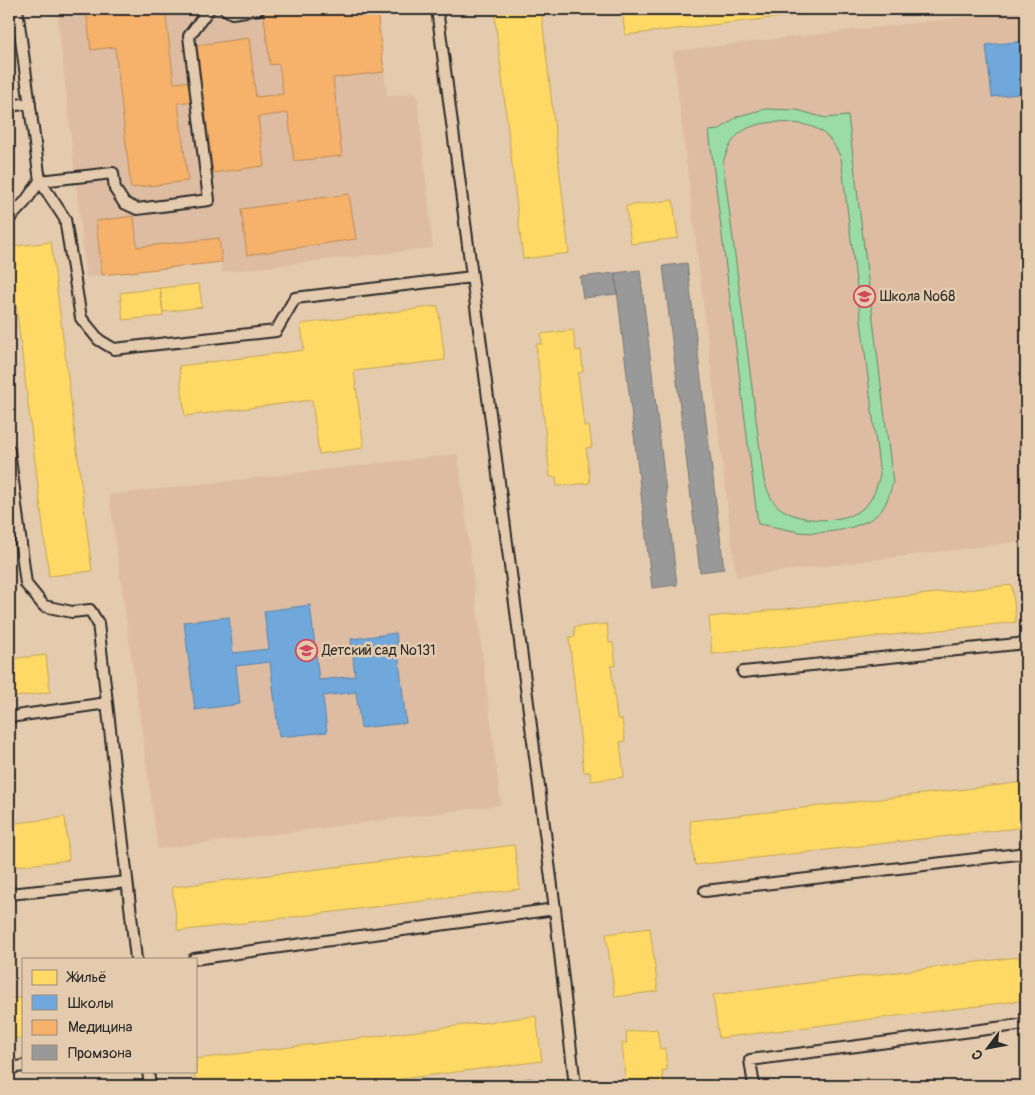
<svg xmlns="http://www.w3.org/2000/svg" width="1035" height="1095" font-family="Pangolin,sans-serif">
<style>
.built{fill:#ddbca2}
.green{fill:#9bdca6;stroke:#638468;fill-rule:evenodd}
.homes{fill:#ffd966;stroke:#bfa554}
.schools{fill:#6fa8dc;stroke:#5b82a7}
.health{fill:#f6b26b;stroke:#b98a58}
.industry{fill:#999;stroke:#787878}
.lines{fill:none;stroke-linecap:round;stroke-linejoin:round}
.service-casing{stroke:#2b2b2b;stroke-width:14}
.service{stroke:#e5cbad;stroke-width:10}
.labels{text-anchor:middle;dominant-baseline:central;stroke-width:5;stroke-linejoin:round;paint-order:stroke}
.poi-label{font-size:14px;fill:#2b2b2b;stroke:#e5cbad;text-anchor:start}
</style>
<rect width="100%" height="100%" fill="#e5cbad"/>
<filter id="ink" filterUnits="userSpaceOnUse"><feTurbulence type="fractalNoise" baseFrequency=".02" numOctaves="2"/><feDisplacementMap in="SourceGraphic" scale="10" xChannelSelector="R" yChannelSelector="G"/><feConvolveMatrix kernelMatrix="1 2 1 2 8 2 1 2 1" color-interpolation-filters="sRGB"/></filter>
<g filter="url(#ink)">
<path class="built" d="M57,9H377L387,96L417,93L433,248L222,272L221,262L86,277Z
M1026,10V541L736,577L673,51Z
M458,454L501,805L158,849L109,495Z"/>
<path class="green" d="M765,109L797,110L825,118L848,116L893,483C890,492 887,503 881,511C864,529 824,535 800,532C786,530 773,526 758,524L709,131L719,130L738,116ZM777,122C810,124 826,125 841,158L880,475C877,486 873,501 862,509C842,524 800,523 780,508C771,502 768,491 764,481L723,162C733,132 746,124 777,122Z"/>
<path class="homes" d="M494,9H541L569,253L523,259Z
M622,9H851L625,35Z
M673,200L678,238L631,244L626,206Z
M51,242L92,571L49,576L9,247Z
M199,284L202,307L163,312L160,288Z
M160,288L163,316L123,320L120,293Z
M438,306L445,360L354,371L364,448L319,454L312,400L185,416L179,366L304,350L301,324Z
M573,330L576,351L581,350L583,372L578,373L584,426H589L592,447L586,448L590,483L557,486L556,477H550L536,344H542L541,334Z
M1012,585L1016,622L712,654L709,617Z
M607,624L609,643H613L616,665L611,666L617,719H622L625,741L620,742L624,777L591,781L590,772H584L569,637H575L574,627Z
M46,655L50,692L9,698V659Z
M1026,782V827L695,865L690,821Z
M65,817L69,860L9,867V824Z
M514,845L520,889L178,931L172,887Z
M650,928L658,991L615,997L606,934Z
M1026,956V1000L719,1038L713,995Z
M24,997V1038L9,1039V999Z
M536,1016L542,1061L346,1086H196L194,1071H196V1059Z
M657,1029L660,1049L665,1048L667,1070L662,1071L664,1086H626L622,1043H627L626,1032Z"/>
<path class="schools" d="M1026,41V93L992,97L986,45Z
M310,605L319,680L355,676L351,639L396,633L406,723L361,728L356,692L323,696L327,732L279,737L270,662L236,666L240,704L195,710L184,622L229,617L233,653L269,649L264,611Z"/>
<path class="health" d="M86,9H165L174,83L201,80L197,45L249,38L256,97L283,94L279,64L270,65L263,9H377L384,72L333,78L342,156L294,161L288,113L258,117L264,166L213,173L204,100L178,103L188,181L131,188L115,47L91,50Z
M349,194L356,239L247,255L241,209Z
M134,216L137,247L219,238L222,262L102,275L96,221Z"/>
<path class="industry" d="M687,263L724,569L700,572L663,266Z
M640,270L677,585L652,588L615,273Z
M615,273L617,294L583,298L580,277Z"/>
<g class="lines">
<defs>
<path id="service" d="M17,9L40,181L65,219L81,318L99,340L114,349L276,331L295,298L472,277
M225,9L232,13L259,9
M437,9L555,909L575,1086
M9,106L30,103
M9,219L25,202L40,181L113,173L115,189L124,203L137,209L209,200L189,36L209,9
M9,450L26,584L44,606L72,612L90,610L98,623L136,959
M743,672L1026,643
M9,717L107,703
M705,891L1026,853
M9,894L127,882
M194,959L555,909
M9,1068L24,1066
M148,1071L150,1086
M522,1086L531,1085
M754,1086L750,1060L1026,1024"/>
</defs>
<use href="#service" class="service-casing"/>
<use href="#service" class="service"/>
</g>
</g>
<defs>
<symbol id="school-ring" viewBox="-11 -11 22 22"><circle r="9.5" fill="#e5cbad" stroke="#d1495b" stroke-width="1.5"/><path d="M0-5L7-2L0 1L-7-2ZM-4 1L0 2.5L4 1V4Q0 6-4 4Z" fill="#d1495b"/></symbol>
</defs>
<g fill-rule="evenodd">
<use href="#school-ring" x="852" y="284" width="25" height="25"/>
<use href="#school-ring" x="294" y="638" width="25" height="25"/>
</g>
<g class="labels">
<g class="poi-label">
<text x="880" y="296">Школа №68</text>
<text x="322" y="650">Детский сад №131</text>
</g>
</g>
<rect width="1035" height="1095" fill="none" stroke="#e5cbad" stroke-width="30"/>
<rect x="15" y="15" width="1005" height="1065" fill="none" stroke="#2b2b2b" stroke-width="2" filter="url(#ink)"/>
<rect x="22" y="958" width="175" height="115" fill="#e5cbad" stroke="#9b8b79"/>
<rect x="32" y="970" width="25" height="15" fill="#ffd966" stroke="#9b8b79"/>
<text x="68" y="982" font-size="15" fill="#2b2b2b">Жильё</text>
<rect x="32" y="995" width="25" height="15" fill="#6fa8dc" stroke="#9b8b79"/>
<text x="68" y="1008" font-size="15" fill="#2b2b2b">Школы</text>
<rect x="32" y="1020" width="25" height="15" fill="#f6b26b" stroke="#9b8b79"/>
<text x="68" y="1032" font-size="15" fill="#2b2b2b">Медицина</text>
<rect x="32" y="1045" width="25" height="15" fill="#999999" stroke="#9b8b79"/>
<text x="68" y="1058" font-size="15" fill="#2b2b2b">Промзона</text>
<g transform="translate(988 1048) rotate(238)" stroke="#e5cbad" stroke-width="4" paint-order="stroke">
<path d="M0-4L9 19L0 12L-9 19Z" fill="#2b2b2b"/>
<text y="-8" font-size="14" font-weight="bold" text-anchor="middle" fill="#2b2b2b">С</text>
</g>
</svg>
